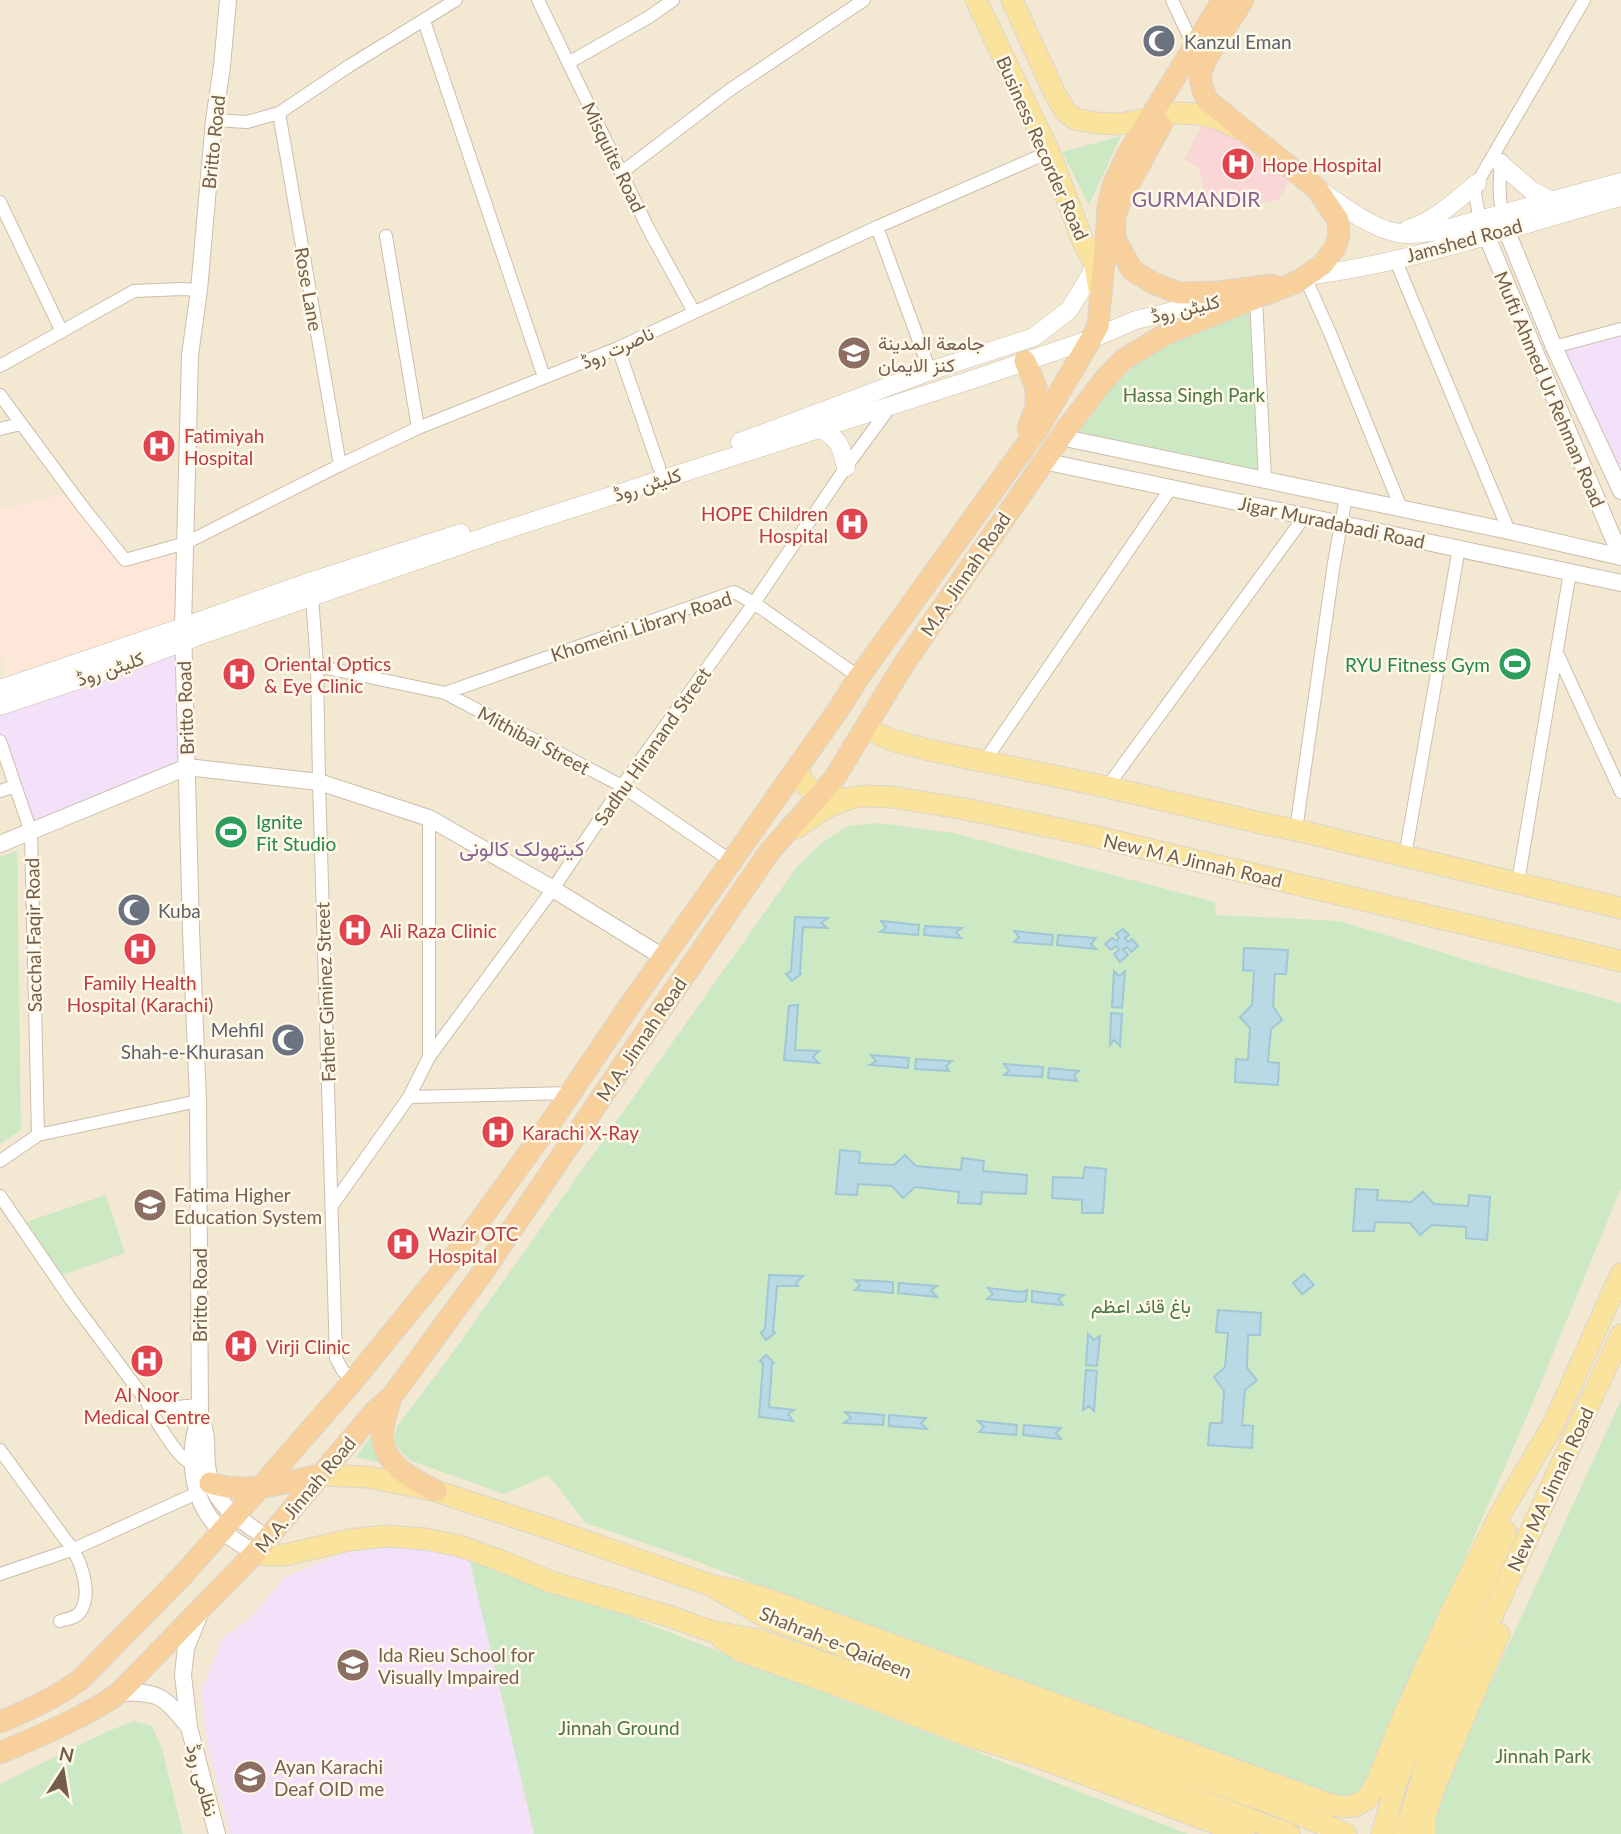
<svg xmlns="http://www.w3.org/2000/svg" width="1621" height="1834" font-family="Lato,Vazirmatn,sans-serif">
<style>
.residential{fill:#f3e8d2}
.commercial{fill:#fce7d8}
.education{fill:#f2e1f8}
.medical{fill:#f9d7d7}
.green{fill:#cde9c3}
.water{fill:#b9d9e5;stroke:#9fc7d6;stroke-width:2}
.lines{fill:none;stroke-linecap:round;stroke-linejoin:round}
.minor-casing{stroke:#cdbeab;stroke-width:14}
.tertiary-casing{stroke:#cdbeab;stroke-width:18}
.secondary-casing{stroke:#d0bfa8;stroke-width:19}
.primary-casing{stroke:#dbd5d0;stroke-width:23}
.trunk-casing{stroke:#dbd5d0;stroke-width:23}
.minor{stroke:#fff;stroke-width:12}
.tertiary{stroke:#fff;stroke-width:16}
.secondary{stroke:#fff;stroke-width:18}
.primary{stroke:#f9e39d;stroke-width:21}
.trunk{stroke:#f7d09c;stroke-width:21}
.labels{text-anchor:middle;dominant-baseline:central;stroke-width:5;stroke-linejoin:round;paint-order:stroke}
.worship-label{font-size:19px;fill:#5b616d;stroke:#fff9ea;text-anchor:start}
.street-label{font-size:19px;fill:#745e4a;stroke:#fff9ea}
.health-label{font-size:19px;fill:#be3a42;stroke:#fff9ea;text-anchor:start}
.education-label{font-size:19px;fill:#785e54;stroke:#fff9ea;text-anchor:start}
.park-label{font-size:19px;fill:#4c7942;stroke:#fff9ea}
.leisure-label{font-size:19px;fill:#27864d;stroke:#fff9ea;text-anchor:end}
.neighbourhood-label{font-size:21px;fill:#876290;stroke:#fff9ea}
</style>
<rect width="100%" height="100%" fill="#fcf5e4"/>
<path class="residential" d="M0,0H1621V1834H0Z"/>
<path class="commercial" d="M72,493L125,560L186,544L180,628L11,693L0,653V509Z"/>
<path class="education" d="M1621,329V491L1554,347Z
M180,628L187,767L31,832L0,740V697Z
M402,1546L468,1554L534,1834H230L208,1747L201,1693L223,1637L248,1621L285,1577L344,1553Z"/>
<path class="medical" d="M1206,116L1295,172L1278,200L1246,206L1238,199L1206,205L1199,167L1184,160Z"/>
<path class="green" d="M1121,136L1089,205L1062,152Z
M1256,299L1264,476L1060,437L1124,359Z
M878,823L953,833L1215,902L1216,915L1340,921L1496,969L1621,1003V1188L1531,1407L1363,1790L1351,1798H1339L985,1671L688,1558L586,1523L548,1475L504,1494L412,1461C399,1452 391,1442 397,1426L446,1362L796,868L822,843L848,826Z
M17,851L21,1130L0,1144V857Z
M106,1195L125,1253L56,1277L20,1224Z
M1621,1400V1834H1435L1433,1813L1441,1792Z
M372,1435L385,1464L356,1457Z
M468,1554L1188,1834H534Z
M134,1721L152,1726L162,1749L183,1834H0V1784L106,1732Z"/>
<path class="water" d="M795,917L828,918L821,923L827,928L803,927L800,972L801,974L792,981L786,974L791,971Z
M881,921L919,925L918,935L880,932L886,928Z
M925,926L962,928L956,932L961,938L924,935Z
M1123,929L1129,935L1125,938L1128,942L1132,939L1138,946L1131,952L1127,947L1123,949L1128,955L1120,962L1114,954L1119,950L1116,946L1111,950L1105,944L1112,938L1117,941L1119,938L1116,934Z
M1014,931L1053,935L1052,945L1014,942L1019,937Z
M1058,935L1096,938L1091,944L1096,949L1057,945Z
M1244,948L1288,950L1286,974H1275L1273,1006L1282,1020L1271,1029L1268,1062L1279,1063L1278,1085L1235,1082L1236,1059L1248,1060L1250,1028L1240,1017L1252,1005L1254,971L1243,970Z
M1114,971L1119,976L1125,971L1122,1008L1112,1007Z
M798,1005L795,1050L819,1051L813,1057L819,1063L784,1060L789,1006Z
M1111,1013L1122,1014L1120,1046L1114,1040L1110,1045Z
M871,1055L909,1058L908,1068L870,1065L876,1061Z
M916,1059L952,1061L946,1066L949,1071L915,1069Z
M1004,1064L1043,1067L1042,1077L1004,1075L1009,1071Z
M1049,1068L1079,1071L1074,1075L1077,1081L1048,1078Z
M840,1150L860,1152L859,1163L894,1165L905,1155L916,1166L961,1170L962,1158L984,1161L983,1171L1027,1175L1026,1194L982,1192L981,1204L958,1203L959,1192L915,1187L903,1198L892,1186L858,1184L857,1195L836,1194Z
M1085,1167L1106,1169L1103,1213H1082V1200L1052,1198L1053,1177L1083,1178Z
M1356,1189L1378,1190L1377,1200L1411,1202L1423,1192L1434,1204L1468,1206L1469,1195L1490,1197L1487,1240L1466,1238V1227L1432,1225L1420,1235L1410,1223L1375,1222L1374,1231H1353Z
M1304,1274L1314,1285L1302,1294L1293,1283Z
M769,1275L803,1276L796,1283L798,1286H777L773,1331L775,1333L766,1340L761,1333L765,1328Z
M855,1280L893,1282V1293L855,1290L860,1285Z
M899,1283L937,1286L931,1290L937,1297L898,1293Z
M988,1288L1022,1292L1027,1290L1026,1301L1020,1302L987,1299L993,1294Z
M1032,1291L1064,1295L1058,1299L1063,1305L1032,1302Z
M1218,1310L1261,1313L1260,1335H1248L1247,1368L1257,1380L1245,1390L1242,1425L1253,1426L1252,1448L1208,1445L1210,1423H1222L1224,1391L1214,1377L1225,1367L1228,1333L1216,1332Z
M1088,1334L1094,1340L1100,1336L1097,1366L1086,1365Z
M766,1355L774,1363L772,1364L769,1407L794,1410L788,1414L793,1421L759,1417L763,1364L760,1361Z
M1086,1370L1097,1371L1094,1411L1089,1406L1083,1410Z
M845,1412L884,1415L883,1425L844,1423L851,1418Z
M889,1415L926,1418L921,1423L927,1429L889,1426Z
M978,1421L1017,1425L1016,1435L979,1432L984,1427Z
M1024,1425L1061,1428L1056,1433L1061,1439L1023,1435Z"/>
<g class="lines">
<defs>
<path id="minor" d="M538,0L649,230L694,312
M1172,0L1194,47
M424,21L544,377
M568,63L649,17L673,0
M279,113L340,465
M214,120L247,122L279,113L349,66L456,0
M1502,160C1498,179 1499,195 1502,214
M621,173L731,89L864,0
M0,202L62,332
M1480,220L1475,194L1477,183L1584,0
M877,227L930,371
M386,236L418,428
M1395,259L1509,531
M1305,277L1330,333L1401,508
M1256,299L1265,479
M1554,347L1621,329
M618,348L659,467
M0,366L134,291L182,289L199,290
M0,395L82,506L125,560L186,543L340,465L418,428L618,348L877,227L1049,152
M0,429L21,424
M312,597L317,666L319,782L336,1358L343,1371L353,1381
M1558,655L1621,792
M317,666L445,693L622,786L731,861
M445,693L734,592L754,603L859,677
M0,741L31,832L38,1135
M984,762L1171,488
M1107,787L1305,516
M0,791L15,786
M429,818V1057
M1296,830L1334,563L1346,497
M1405,856L1459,548
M1518,882L1570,572
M409,1097L570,1093
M0,1161L38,1135L198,1101
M0,1196L72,1301L147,1402C152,1415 177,1457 189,1462C194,1464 195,1464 200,1464
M331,1207L409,1097L429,1057L553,889L622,786L754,603L846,467L890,407
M147,1402L177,1407L199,1405
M0,1450L65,1539C79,1554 94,1592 80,1612C76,1618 67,1619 60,1621
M0,1574L74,1549L197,1493"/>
<path id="tertiary" d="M228,0L222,66L214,120L199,290L190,355L183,627L191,930L198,1101L200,1417C186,1454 191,1504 222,1531C232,1539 244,1546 255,1553
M1504,219L1506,229L1554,347L1621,491
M1482,225L1621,557
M1060,437L1509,531L1621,557
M1043,461L1621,583
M0,844L187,767L319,782L429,818L553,889L663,957
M200,1417C209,1437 205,1445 207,1465C211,1504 238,1518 267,1538
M199,1616L186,1648L183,1675L189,1727L217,1834
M119,1693C160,1691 163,1696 189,1727"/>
<path id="secondary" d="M1501,164L1531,190L1551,201
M1320,191C1343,205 1367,226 1394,232C1408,236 1424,233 1438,231L1621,182
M1408,229C1436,220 1456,201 1477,183
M1306,276C1413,263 1517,225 1621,197
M819,428C840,440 840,443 846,467
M740,442L930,371L1034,337L1069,310L1087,281L1097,261
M0,689L183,627L309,582L461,533
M0,706L117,667L201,635L496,533L980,377L1091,339L1136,320L1228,298"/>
<path id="primary" d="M976,0L1049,152L1084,244L1095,265L1099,290
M1012,0L1055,94L1066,112L1075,119L1096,123L1120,124L1177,113L1199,114L1218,119L1237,128
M866,728L891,740L929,750L1107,787L1265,824L1296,830L1621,908
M799,765C799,789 818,795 838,797
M796,828L827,807L851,798L864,796L892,797L965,809L1084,834L1621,961
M1550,1432L1621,1274
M320,1475L368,1477L436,1491L551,1529L710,1585L768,1618L1107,1745L1276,1805L1346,1834
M255,1553L266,1555H285L349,1540L386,1536L426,1539L460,1546L504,1562L551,1582L669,1616L710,1631L759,1640L971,1715L1289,1834
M710,1585L759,1596L1332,1805L1343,1807L1354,1806L1367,1799L1376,1784L1404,1715L1447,1621L1501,1513L1556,1420
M722,1639L743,1652L856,1692L963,1734L1043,1759L1244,1834
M1382,1834L1396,1784L1410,1749L1506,1532
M1404,1834L1429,1758L1443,1725L1527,1539L1621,1335
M1425,1834V1816L1436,1784L1499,1634"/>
<path id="trunk" d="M1161,125L1122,197L1115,216V239L1132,270L1153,283L1179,293L1219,292L1272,285
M1025,361L1036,387V407L1028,429
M391,1398C388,1408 384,1419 383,1430C379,1463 411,1478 436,1491
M210,1483C249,1495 282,1483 320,1475
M0,1722C28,1710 55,1698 80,1680L182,1576L222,1531L353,1381L453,1258L551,1122L632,1002L838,710L859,677L1039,427L1091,339L1098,326L1106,241L1108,207L1113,185L1127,155L1223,0
M0,1753C41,1735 82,1719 119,1693L255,1553L375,1411L392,1396L483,1272L658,1014L770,851L834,779L902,667L934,620L1065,431L1104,380L1124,359L1168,333L1299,281L1322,265L1335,248L1339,235L1338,220L1317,189L1208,101C1204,93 1199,84 1201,74C1203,59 1234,15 1243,0"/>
</defs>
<use href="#minor" class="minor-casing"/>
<use href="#tertiary" class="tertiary-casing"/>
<use href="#secondary" class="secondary-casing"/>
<use href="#primary" class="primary-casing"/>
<use href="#trunk" class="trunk-casing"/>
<use href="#minor" class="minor"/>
<use href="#tertiary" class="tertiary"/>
<use href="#secondary" class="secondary"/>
<use href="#primary" class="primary"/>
<use href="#trunk" class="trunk"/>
</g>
<defs>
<symbol id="mosque-disc" viewBox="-11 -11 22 22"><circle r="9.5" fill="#6b7280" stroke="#fff9ea"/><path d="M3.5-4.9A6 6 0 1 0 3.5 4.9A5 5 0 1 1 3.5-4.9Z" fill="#fff"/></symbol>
<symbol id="hospital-disc" viewBox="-11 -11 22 22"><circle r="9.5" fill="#e0444e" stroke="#fff9ea"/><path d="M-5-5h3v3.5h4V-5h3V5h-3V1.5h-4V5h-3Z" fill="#fff"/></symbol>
<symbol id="university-disc" viewBox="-11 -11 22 22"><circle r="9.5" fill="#8d6e63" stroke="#fff9ea"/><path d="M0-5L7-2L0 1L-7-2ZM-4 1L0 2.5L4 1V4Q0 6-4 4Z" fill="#fff"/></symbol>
<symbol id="stadium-disc" viewBox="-11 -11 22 22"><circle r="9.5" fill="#2e9e5b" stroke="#fff9ea"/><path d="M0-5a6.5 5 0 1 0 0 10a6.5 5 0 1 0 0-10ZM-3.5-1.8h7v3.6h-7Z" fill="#fff"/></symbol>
</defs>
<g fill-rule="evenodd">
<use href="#mosque-disc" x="1140" y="22" width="38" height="38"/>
<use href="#hospital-disc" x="1219" y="145" width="38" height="38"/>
<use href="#university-disc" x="835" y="334" width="38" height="38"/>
<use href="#hospital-disc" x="140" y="427" width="38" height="38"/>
<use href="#hospital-disc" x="833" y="505" width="38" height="38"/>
<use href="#stadium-disc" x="1496" y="645" width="38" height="38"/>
<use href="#hospital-disc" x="220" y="655" width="38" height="38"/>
<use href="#stadium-disc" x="212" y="813" width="38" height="38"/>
<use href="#mosque-disc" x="115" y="891" width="38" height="38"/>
<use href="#hospital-disc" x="336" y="911" width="38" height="38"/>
<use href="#hospital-disc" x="121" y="930" width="38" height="38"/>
<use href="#mosque-disc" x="269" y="1021" width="38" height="38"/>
<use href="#hospital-disc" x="479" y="1113" width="38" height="38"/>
<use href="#university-disc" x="131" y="1186" width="38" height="38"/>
<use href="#hospital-disc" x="384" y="1225" width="38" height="38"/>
<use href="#hospital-disc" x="222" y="1327" width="38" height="38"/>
<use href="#hospital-disc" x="128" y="1342" width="38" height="38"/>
<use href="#university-disc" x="334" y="1646" width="38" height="38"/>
<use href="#university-disc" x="231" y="1758" width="38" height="38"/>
</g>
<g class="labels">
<g class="worship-label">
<text x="1184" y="41">Kanzul Eman</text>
<text x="158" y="910">Kuba</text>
<text x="264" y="1029" text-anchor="end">Mehfil<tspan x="264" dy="22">Shah-e-Khurasan</tspan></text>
</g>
<g class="street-label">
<text transform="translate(213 142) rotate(-84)">Britto Road</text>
<text transform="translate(1043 148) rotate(66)">Business Recorder Road</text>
<text transform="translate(614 157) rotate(64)">Misquite Road</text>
<text transform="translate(1464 240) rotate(-15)">Jamshed Road</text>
<text transform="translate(309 289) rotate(80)">Rose Lane</text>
<text transform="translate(1185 308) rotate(-13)">کلیٹن روڈ</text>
<text transform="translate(617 347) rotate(-24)">ناصرت روڈ</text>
<text transform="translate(1550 389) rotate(67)">Mufti Ahmed Ur Rehman Road</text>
<text transform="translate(647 484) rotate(-18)">کلیٹن روڈ</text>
<text transform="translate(1332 522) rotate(12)">Jigar Muradabadi Road</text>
<text transform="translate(965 574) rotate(-56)">M.A. Jinnah Road</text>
<text transform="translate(641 626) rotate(-18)">Khomeini Library Road</text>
<text transform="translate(110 668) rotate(-19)">کلیٹن روڈ</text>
<text transform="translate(185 708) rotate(-92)">Britto Road</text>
<text transform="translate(534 740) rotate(28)">Mithibai Street</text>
<text transform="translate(652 746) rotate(-55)">Sadhu Hiranand Street</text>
<text transform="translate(1193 860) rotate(13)">New M A Jinnah Road</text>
<text transform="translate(33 935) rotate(-91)">Sacchal Faqir Road</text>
<text transform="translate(325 992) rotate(-92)">Father Giminez Street</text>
<text transform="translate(641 1039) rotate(-56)">M.A. Jinnah Road</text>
<text transform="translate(199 1295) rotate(-90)">Britto Road</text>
<text transform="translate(1550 1489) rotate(-65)">New MA Jinnah Road</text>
<text transform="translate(305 1494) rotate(-50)">M.A. Jinnah Road</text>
<text transform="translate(836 1642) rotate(22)">Shahrah-e-Qaideen</text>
<text transform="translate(203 1780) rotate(75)">نظامی روڈ</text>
</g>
<g class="health-label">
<text x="1262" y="164">Hope Hospital</text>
<text x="184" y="435">Fatimiyah<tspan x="184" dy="22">Hospital</tspan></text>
<text x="828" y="513" text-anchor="end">HOPE Children<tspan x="828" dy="22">Hospital</tspan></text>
<text x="264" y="663">Oriental Optics<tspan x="264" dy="22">&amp; Eye Clinic</tspan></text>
<text x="380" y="930">Ali Raza Clinic</text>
<text x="140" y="982" text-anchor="middle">Family Health<tspan x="140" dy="22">Hospital (Karachi)</tspan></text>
<text x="522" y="1132">Karachi X-Ray</text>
<text x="428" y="1233">Wazir OTC<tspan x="428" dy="22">Hospital</tspan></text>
<text x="266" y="1346">Virji Clinic</text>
<text x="147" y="1394" text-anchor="middle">Al Noor<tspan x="147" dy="22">Medical Centre</tspan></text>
</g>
<g class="education-label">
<text x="878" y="342">جامعة المدينة<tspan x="878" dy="22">كنز الايمان</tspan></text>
<text x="174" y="1194">Fatima Higher<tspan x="174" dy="22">Education System</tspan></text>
<text x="378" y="1654">Ida Rieu School for<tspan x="378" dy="22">Visually Impaired</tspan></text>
<text x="274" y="1766">Ayan Karachi<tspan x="274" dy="22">Deaf OID me</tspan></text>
</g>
<g class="park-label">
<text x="1194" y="394">Hassa Singh Park</text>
<text x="1141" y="1305">باغ قائد اعظم</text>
<text x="619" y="1727">Jinnah Ground</text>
<text x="1543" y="1755">Jinnah Park</text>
</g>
<g class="leisure-label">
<text x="1490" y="664">RYU Fitness Gym</text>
<text x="256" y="821" text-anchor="start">Ignite<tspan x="256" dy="22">Fit Studio</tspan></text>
</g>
<g class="neighbourhood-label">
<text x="1196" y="198">GURMANDIR</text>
<text x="522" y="847">کیتھولک کالونی</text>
</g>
</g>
<g transform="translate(63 1771) rotate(12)" stroke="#fff9ea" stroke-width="5" paint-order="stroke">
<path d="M0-5L12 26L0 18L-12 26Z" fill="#745e4a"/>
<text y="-10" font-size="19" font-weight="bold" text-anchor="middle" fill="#745e4a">N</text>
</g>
</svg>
